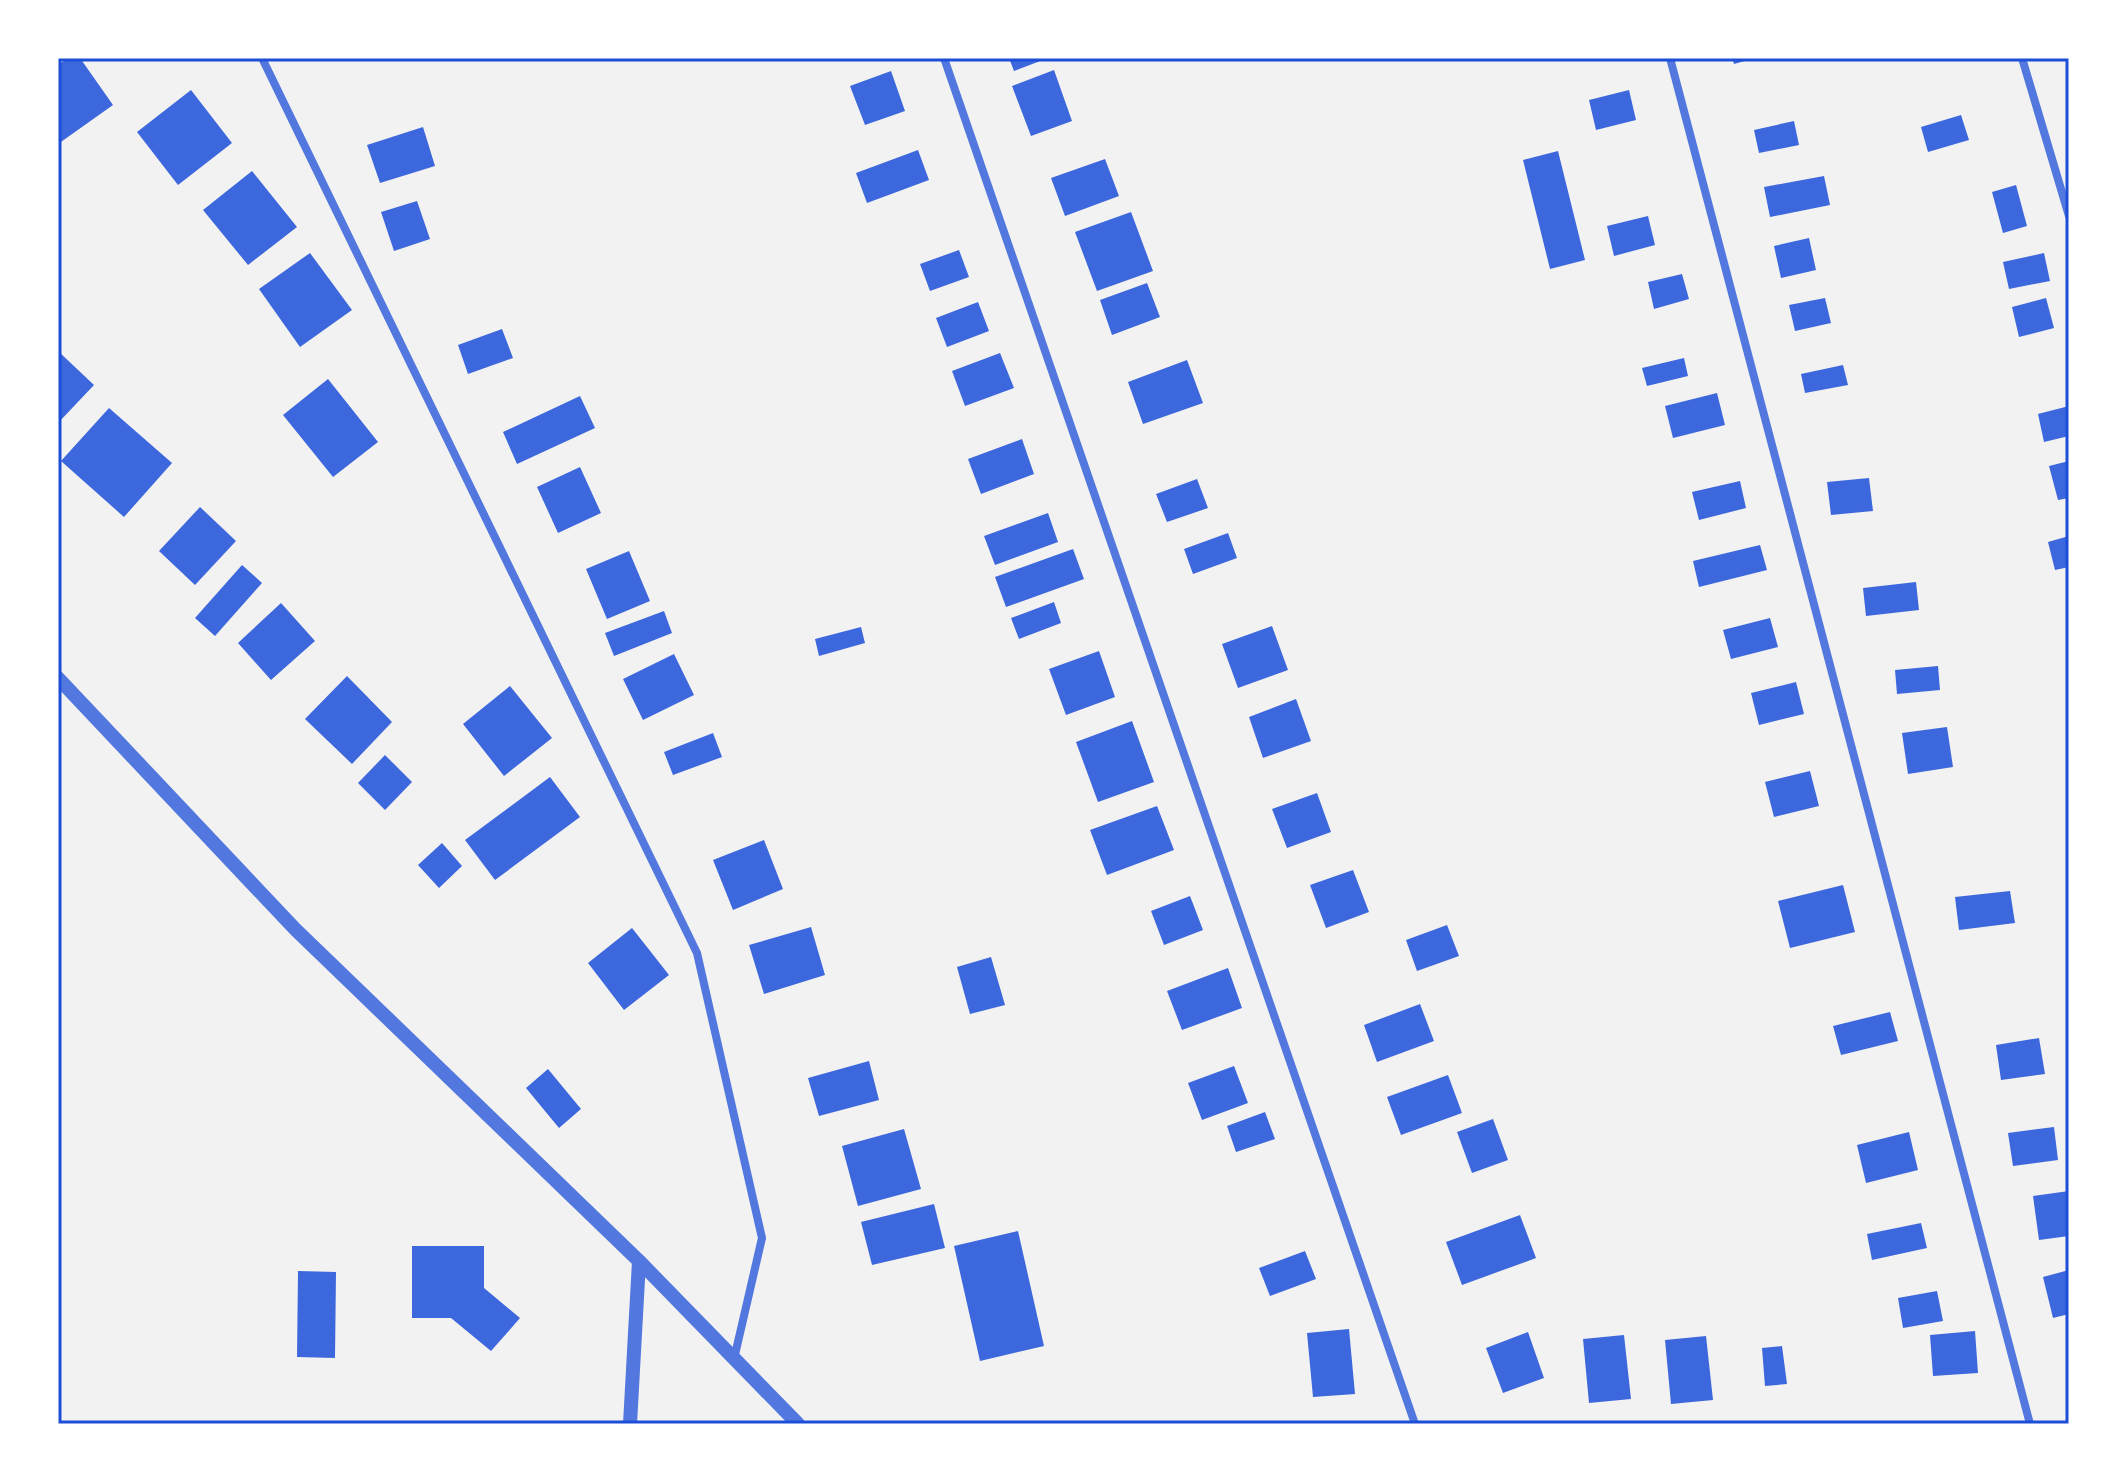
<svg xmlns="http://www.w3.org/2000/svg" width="2127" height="1482" font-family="Arial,sans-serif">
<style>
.building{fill:#3d67dc}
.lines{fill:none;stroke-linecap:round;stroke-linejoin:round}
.minor{stroke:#5277de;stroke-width:8}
.tertiary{stroke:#5277de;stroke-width:14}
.neatline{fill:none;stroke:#1d4ed8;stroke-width:3}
</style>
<rect width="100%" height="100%" fill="#f2f2f2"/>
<path class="building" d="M68,58H80L113,105L58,144V65Z
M1009,58H1048L1014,71Z
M1732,58H1752V59L1734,64Z
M1054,70L1072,121L1031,136L1012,86Z
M891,71L905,111L865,125L850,86Z
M191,90L232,143L178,185L137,132Z
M1629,90L1636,120L1596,130L1589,100Z
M1961,115L1969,140L1928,152L1921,127Z
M1794,121L1799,145L1759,153L1754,130Z
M423,127L435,166L380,183L367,145Z
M918,150L929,180L867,203L856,173Z
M1558,151L1585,260L1550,269L1523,160Z
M1105,159L1119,196L1065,216L1051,178Z
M252,171L297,227L248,265L203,210Z
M1824,176L1830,205L1770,217L1764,187Z
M2016,185L2027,226L2003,233L1992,192Z
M417,201L430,239L394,251L381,212Z
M1131,212L1153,271L1097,291L1075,232Z
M1648,216L1655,245L1614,256L1607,226Z
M1809,238L1816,270L1781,278L1774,246Z
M959,250L969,277L930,291L920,264Z
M310,253L352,310L300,347L259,289Z
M2044,253L2050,281L2009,289L2003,262Z
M1682,274L1689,299L1654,309L1648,282Z
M1147,283L1160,317L1112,335L1100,300Z
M1825,298L1831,323L1795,331L1789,305Z
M2046,298L2054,328L2019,337L2012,307Z
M978,302L989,331L947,347L936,318Z
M502,329L513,358L468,374L458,345Z
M58,351L94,385L58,423Z
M1000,353L1014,388L965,406L952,371Z
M1684,358L1688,376L1647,386L1642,368Z
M1187,360L1203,403L1143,424L1128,382Z
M1843,365L1848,385L1805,393L1801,374Z
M328,379L378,442L333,477L283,415Z
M1717,393L1725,425L1673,438L1665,406Z
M580,396L595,428L517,464L503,432Z
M2069,406V436L2044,442L2038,414Z
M109,408L172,463L124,517L61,461Z
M1022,439L1034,474L981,494L968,459Z
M2069,461V498L2058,500L2049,466Z
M580,467L601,513L558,533L537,487Z
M1869,478L1873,511L1831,515L1827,482Z
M1197,479L1208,508L1167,522L1156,494Z
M1740,481L1746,508L1699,520L1692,492Z
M200,507L236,541L195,585L159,551Z
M1048,513L1058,542L995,565L984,536Z
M1228,533L1237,558L1193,574L1184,549Z
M2069,536V567L2055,570L2048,542Z
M1760,545L1767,570L1699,587L1693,561Z
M1073,549L1084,579L1006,607L995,577Z
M629,551L650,601L607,619L586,569Z
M242,565L262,583L215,636L195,618Z
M1916,582L1919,610L1866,616L1863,588Z
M1054,602L1061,623L1019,639L1011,618Z
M281,603L315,641L271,680L238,643Z
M664,611L672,633L614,656L605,633Z
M1770,618L1778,647L1731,659L1723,630Z
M1272,626L1288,670L1238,688L1222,644Z
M861,627L865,643L819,656L815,639Z
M1099,651L1115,697L1066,715L1049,669Z
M674,654L694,695L643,720L623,679Z
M1938,666L1940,690L1897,694L1895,670Z
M347,676L392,722L352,764L305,719Z
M1796,682L1804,714L1759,725L1751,693Z
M510,686L552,738L504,776L463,724Z
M1296,699L1311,741L1263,758L1249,717Z
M1132,721L1154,782L1098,802L1076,742Z
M1947,727L1953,767L1908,774L1902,733Z
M713,733L722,757L673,775L664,752Z
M385,755L412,782L385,810L358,783Z
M1810,771L1819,806L1774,817L1765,782Z
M550,777L580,817L495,880L465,840Z
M1317,793L1331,832L1287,848L1272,809Z
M1157,806L1174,850L1107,875L1090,830Z
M764,840L783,889L733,910L713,860Z
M442,843L462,866L439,888L418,865Z
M1353,870L1369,912L1326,928L1310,885Z
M1843,885L1855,932L1790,948L1778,901Z
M2010,891L2015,923L1959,930L1955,897Z
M1190,896L1203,930L1164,945L1151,911Z
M1447,925L1459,956L1417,971L1406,940Z
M811,927L825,975L764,994L749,945Z
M632,928L669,975L624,1010L588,963Z
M991,957L1005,1005L970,1014L957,967Z
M1228,968L1242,1008L1182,1030L1167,991Z
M1420,1004L1434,1041L1377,1062L1364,1025Z
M1890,1012L1898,1041L1841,1055L1833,1026Z
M2039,1038L2045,1074L2001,1080L1996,1045Z
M869,1061L879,1100L819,1116L808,1078Z
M1234,1066L1248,1103L1202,1120L1188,1083Z
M548,1069L581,1109L559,1128L526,1088Z
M1448,1075L1462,1113L1401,1135L1387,1097Z
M1265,1112L1275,1139L1236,1152L1227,1126Z
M1493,1119L1508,1160L1472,1173L1457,1132Z
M2054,1127L2058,1160L2013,1166L2008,1133Z
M904,1129L921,1189L858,1206L842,1146Z
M1909,1132L1918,1170L1866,1183L1857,1145Z
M2069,1191V1236L2039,1240L2033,1196Z
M934,1204L945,1248L872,1265L861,1222Z
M1520,1215L1536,1258L1462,1285L1446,1242Z
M1921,1223L1927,1248L1872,1260L1867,1234Z
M1018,1231L1044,1346L980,1361L954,1246Z
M412,1246H484V1288L520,1318L491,1351L451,1318H412Z
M1305,1251L1316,1279L1270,1296L1259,1268Z
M2069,1270V1314L2053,1318L2043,1277Z
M298,1271L336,1272L335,1358L297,1357Z
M1937,1291L1943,1321L1903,1328L1898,1298Z
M1349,1329L1355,1394L1313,1397L1307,1333Z
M1975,1331L1978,1373L1933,1376L1930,1335Z
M1528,1332L1544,1378L1503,1393L1486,1348Z
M1624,1335L1631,1399L1589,1403L1583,1339Z
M1706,1336L1713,1400L1671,1404L1665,1340Z
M1782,1346L1787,1384L1765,1386L1762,1348Z"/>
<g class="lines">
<path class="minor" d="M262,58L697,953L762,1238L734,1359
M944,58L1415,1424
M1670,58L2030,1424
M2022,58L2069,216"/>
<path class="tertiary" d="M58,678L295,929L639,1261L798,1424
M630,1424L639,1261"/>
</g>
<rect width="2127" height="1482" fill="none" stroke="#ffffff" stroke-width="120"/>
<rect x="60" y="60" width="2007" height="1362" class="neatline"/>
</svg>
